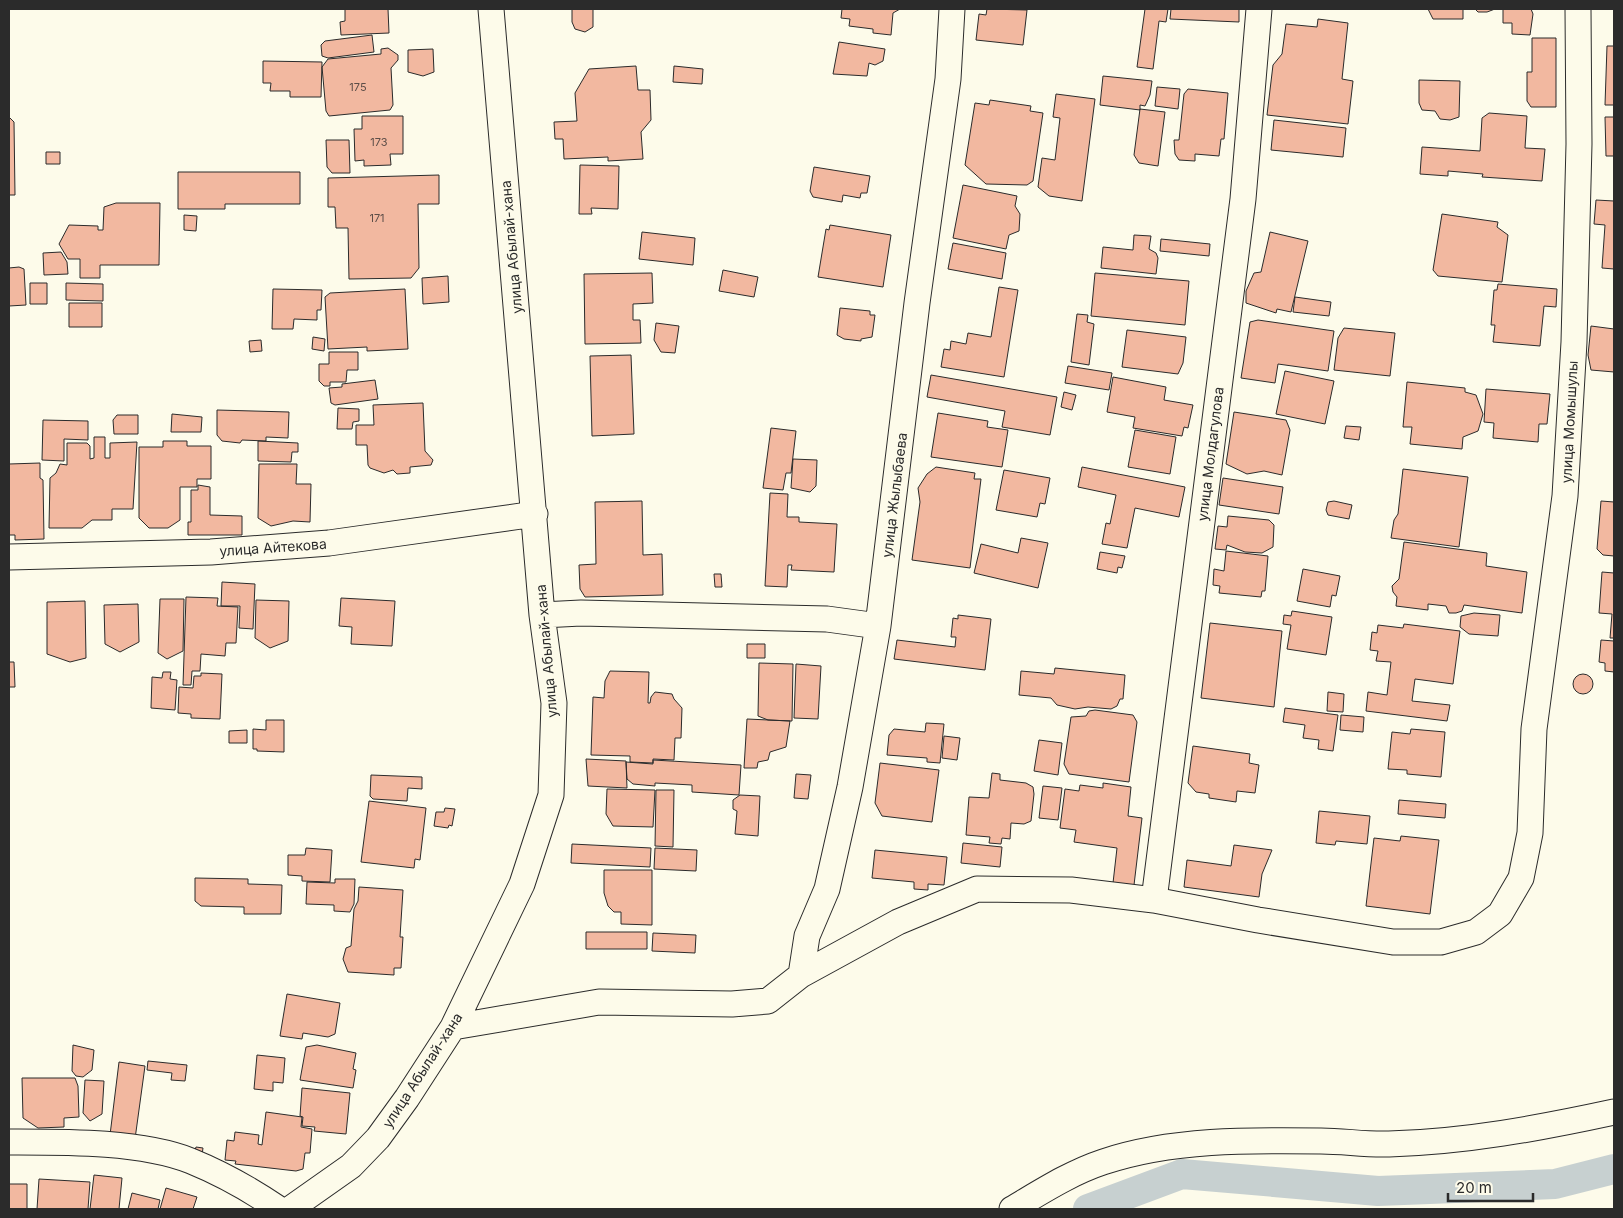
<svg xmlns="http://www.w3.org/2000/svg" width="1623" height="1218" font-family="Inter,sans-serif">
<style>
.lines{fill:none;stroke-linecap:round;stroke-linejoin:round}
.canal{stroke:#c7d0d0;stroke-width:30}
.building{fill:#f2b8a0;stroke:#2b2b2b}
.minor-casing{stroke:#2b2b2b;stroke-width:27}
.minor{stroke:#fdfbea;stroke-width:25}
.labels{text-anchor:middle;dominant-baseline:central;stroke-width:4;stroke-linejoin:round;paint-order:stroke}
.number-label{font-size:11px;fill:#5d4e48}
.street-label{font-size:14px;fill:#2b2b2b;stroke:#fdfbea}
</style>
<rect width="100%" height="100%" fill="#fdfbea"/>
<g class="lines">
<path class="canal" d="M1088,1209L1182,1174L1378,1191L1555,1184L1614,1169"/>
</g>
<path class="building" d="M345,9H388L389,33L341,35L340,22L345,21Z
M572,9H593V27L585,32L575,29L572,22Z
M842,9H900L893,13L891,35L873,33V29L849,26L850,19L841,18Z
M987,9L1027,10L1023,45L976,40L979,14L986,15Z
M1145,9H1168L1166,22L1159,21L1153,69L1137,67Z
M1171,9H1239V22L1170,19Z
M1428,9H1463V19H1433Z
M1475,9H1495L1487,12H1478Z
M1503,9H1531L1533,14L1530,35L1512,34V23H1503Z
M1318,19L1348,23L1342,79L1353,81L1348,124L1267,115L1273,65L1282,54L1286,24L1317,27Z
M372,35L374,52L328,58L322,56L321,45L325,41Z
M1532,38H1556V107H1531L1527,101V72H1532Z
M839,42L885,49L883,61L875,65L869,63L867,76L833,74Z
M1607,46H1614V105H1605Z
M388,48L398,55V60L391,68L393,105L390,110L329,116L326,111L322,67L328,59L381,54V49Z
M433,49L434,72L423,76L408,72V50Z
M263,61L322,62L321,97H290V91H270L271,83H263Z
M636,66L638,90H650L651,120L641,132L643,159L608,161V157L564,159L563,139H555L554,122L577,121L575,93L589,69Z
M674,66L703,69L702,84L673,82Z
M1103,76L1152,81L1150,95L1145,106L1140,105V110L1100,105Z
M1419,80L1460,81L1459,117L1450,120L1440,119L1435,111L1422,110L1419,103Z
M1157,87L1180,89L1178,109L1155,106Z
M1188,89L1228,93L1224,139H1221L1219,156L1195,154V161L1179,160L1175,154L1174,140H1179L1184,94Z
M1056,94L1095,99L1082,201L1049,196L1038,187L1042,158L1055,160L1060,118L1053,117Z
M990,100L1031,106L1030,111L1043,113L1033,181L1027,185L986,184L965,165L975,103L989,105Z
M1140,109L1165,112L1158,166L1139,163L1134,155Z
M1489,113L1527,116L1525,148L1545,149L1542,181L1482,177L1483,174L1448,171V176L1420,174L1422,147L1480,151L1482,118Z
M362,116H403V154H390L391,165L364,166V160L355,161L354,129H362Z
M9,117L14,122L15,195H9Z
M1605,117H1614V156H1606Z
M1274,120L1346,128L1343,157L1271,150Z
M326,140H349L350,173H332L327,167Z
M46,152H60V164H46Z
M580,165L619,166L618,209L591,208L592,214H579Z
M814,167L870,176L867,193H861L860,198L843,195L842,202L813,197L810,191Z
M178,172H300V204H225V209H178Z
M439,175V204H418L419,268L411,278L349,279L348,228H336L335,207H328V178Z
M963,185L1017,196L1015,206L1020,214L1019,231L1009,235L1006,249L953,238Z
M1596,200L1614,201V269L1602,268L1605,225L1594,224Z
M116,203H160L159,265H100V278H80V259H68L59,244L69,225L98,226V230H103L104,207Z
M1442,214L1498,222L1497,227L1508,235L1502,282L1438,276L1433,270Z
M184,215L197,216L196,231L184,230Z
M830,225L891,235L883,287L818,277L826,229L829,230Z
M642,232L695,238L693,265L639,259Z
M1270,232L1308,241L1291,312L1277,309L1276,313L1246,303V291L1254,273L1261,272Z
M1134,235L1151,236L1149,249L1156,253L1158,258L1156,274L1101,268L1103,247L1133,250Z
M1161,239L1210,244L1209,256L1160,251Z
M953,243L1006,253L1002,279L948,269Z
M61,252L67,262L68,274L44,275L43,253Z
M19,267L24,269L26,305L9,306V268Z
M723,270L758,277L754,297L719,291Z
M652,273L653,303L633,304V320H640L641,343L585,344L584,274Z
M1095,273L1189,281L1185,325L1091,316Z
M448,276L449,302L423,304L422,278Z
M30,283H47V304H30Z
M66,283L103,284V301L66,300Z
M1498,284L1557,289L1556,307L1544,306L1540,346L1493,342L1495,325H1491L1494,290H1497Z
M999,287L1018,290L1004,377L941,367L944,349L950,350L951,341L966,344L968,333L991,337Z
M273,289L322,290L321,310H317V320L294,319L293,329H272Z
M405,289L408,349L367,351V347L328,349L325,297L330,293Z
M1295,297L1331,302L1329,316L1293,312Z
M69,303H102V327H69Z
M840,308L870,311V315H875L872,337L861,339V341L844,339L837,335Z
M1077,314L1088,315L1087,322L1094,324L1089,365L1071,362Z
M1258,320L1334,331L1328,371L1278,364L1275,383L1241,378L1250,322Z
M656,323L679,326L675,353L661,352L654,340Z
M1591,326L1614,329V372L1591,370L1588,355Z
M1344,328L1395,333L1390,376L1334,370L1338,338Z
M1127,330L1186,337L1183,363L1178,374L1122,367Z
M313,337L325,339L324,351L312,349Z
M261,340L262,351L250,352L249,341Z
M329,352H358V370H347L346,382H330V386H324L319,381V364H329Z
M631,355L634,434L592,436L590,356Z
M1068,366L1112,373L1109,390L1065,383Z
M1285,371L1334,381L1325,424L1276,414Z
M931,375L1057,397L1050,435L1002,427L1005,411L927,397Z
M1113,377L1166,387L1164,400L1193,405L1188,428L1184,427L1182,436L1133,428L1135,417L1107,412Z
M375,380L378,399L335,405L331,403L329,388L342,387V384Z
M1407,382L1465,388V392L1476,395L1483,414L1478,431L1463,437L1462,449L1410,444L1412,427H1403Z
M1486,389L1550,394L1547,424H1539L1538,442L1493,438L1494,423L1484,422Z
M1064,392L1076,395L1072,410L1061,407Z
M423,403L425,451L433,460L431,465L410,467V473L397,474L393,470L384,473L370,468L368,465L367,445H356V425H374L373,405Z
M338,408L359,409V421L353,422L352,429H337Z
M217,410L289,412L288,438L266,437V441L242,440L240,443L222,441L217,435Z
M1234,412L1286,420L1290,430L1282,475L1264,471L1247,474L1226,464Z
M938,413L988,421L987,427L1008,430L1002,467L931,457Z
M172,414L202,417L201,432H171Z
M117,415H138V434H114L113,420Z
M43,420L88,421V440L64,439V461L42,460Z
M1346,426L1361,427L1359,440L1344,438Z
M771,428L796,431L791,473H786L783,490L763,488Z
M1135,430L1176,437L1170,474L1128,467Z
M94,437H105V458H110V443L137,442L133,509H112V520H92L82,528H49L50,478L56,473L60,464L67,465V443H87L90,446V459L94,458Z
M163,441H187V446H211V479H197V487H180V520L168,528H149L139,518V447H163Z
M258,441L298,443V452H292L291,462L258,461Z
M793,459L817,460L816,486L810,492L791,488Z
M40,463V478L43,480L44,539L15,540V535H9V464Z
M259,464H297L296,484H311L310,522L293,521L271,526L258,518Z
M936,467L975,473L974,479H981L970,568L912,560L920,502L918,488L927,474Z
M1082,467L1185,487L1179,517L1135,508L1127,548L1102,544L1106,523L1110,524L1116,495L1078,487Z
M1403,469L1468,477L1459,547L1391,538L1394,520L1398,514Z
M1004,470L1050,478L1045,504L1040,503L1037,517L996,510Z
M1223,478L1283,487L1279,514L1219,505Z
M198,485L210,487V515L242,516V535H188V522H191V490H198Z
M770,493L788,494L787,517H799V522L837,524L834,572L791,570L792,565H788L787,587L765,586Z
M642,501L643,555L662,554L663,595L585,597L580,589L579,565L596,564L595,502Z
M1334,501L1352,505L1349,519L1328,515L1326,510L1328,502Z
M1601,501L1614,502V556L1603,555L1597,549Z
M1228,516L1269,520L1274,525L1273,547L1262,553L1245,552L1227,545L1226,550L1215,549L1218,526L1227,527Z
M1021,538L1048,543L1038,588L974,573L981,544L1018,553Z
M1404,542L1487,553L1486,566L1527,572L1522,613L1464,605L1462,611L1456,613H1449L1446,606L1428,604V610L1396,606L1397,597L1393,592L1392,586L1399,579Z
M1226,551L1268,556L1265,591H1262L1261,597L1219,593L1220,586L1213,585L1214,569L1224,571Z
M1100,552L1125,556L1122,568L1118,567L1117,573L1097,569Z
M1303,569L1340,576L1336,596L1332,595L1330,607L1297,601Z
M1602,572L1614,573V638H1610L1612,614L1599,613Z
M714,574H721L722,587H715Z
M222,582L255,584L253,629L239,628L240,606H221Z
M186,597L218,598L217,606L238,607L236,643H226L225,656L201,654L200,671H192L191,685H183Z
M341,598L395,601L392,646L351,644L352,627L339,626Z
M160,599H184L183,651L167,659L158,653Z
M256,600L289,601L288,641L270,648L255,638Z
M85,601L86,658L70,662L47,654V602Z
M138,604L139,642L120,652L105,644L104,605Z
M1292,611L1332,617L1326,655L1287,649L1291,625L1283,624L1284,615L1291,616Z
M1474,613L1500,615L1498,636L1469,634L1460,627L1461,616Z
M958,615L991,619L985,670L894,659L897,640L955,647L956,637H951L953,618L958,619Z
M1210,623L1282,631L1274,707L1201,698Z
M1404,624L1460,631L1453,684L1415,679L1412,701L1450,705L1447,721L1366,711L1368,692L1387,695L1391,662L1376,661L1378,651L1370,650L1372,632L1377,633L1378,625L1403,628Z
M1601,640L1614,641V672L1605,671V663L1599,662Z
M747,644H765V658H747Z
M9,662H14L15,687H9Z
M759,663L793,664L792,721L768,720L758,716Z
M796,664L821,666L818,719L794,718Z
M1055,668L1125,675L1123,699H1120L1117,706L1111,709L1088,707L1075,709L1057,705L1051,698L1019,695L1021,671L1054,674Z
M610,671L649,672L648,703H650L651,697L655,692L672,694L674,699L682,708L681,738H675L674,760L653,759V763L630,762V756L591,755L593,697L604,698L605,681Z
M163,672H171L170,679L177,680L175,710L151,708L152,677L162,678Z
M201,673L222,674L220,719L191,718V714L178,713L179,687L193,688L194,676H201Z
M1573 684a10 10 0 1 1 20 0a10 10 0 1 1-20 0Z
M1328,692L1344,694L1343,712L1327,711Z
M1285,708L1338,715L1333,751L1318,749L1319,740L1303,738L1305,725L1283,722Z
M1095,710L1133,715L1137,722L1129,782L1069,774L1064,764L1071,717L1086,716L1089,711Z
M1341,715L1364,717L1363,732L1340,730Z
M747,719L790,721L786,747L770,752L768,760L758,762L757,768H744Z
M266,720H284V752L257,751V749H253V729L266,730Z
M926,723L944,724L940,763L927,762V758L887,755L889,735L894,729L925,732Z
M1411,729L1445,732L1441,777L1407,774V770L1388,769L1392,732L1410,734Z
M247,730V743H229V731Z
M944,736L960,738L957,760L942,758Z
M1039,740L1062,743L1058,775L1034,771Z
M1193,746L1250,754L1249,763L1259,765L1255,793L1237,791L1236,802L1209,798V794L1196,792L1188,783Z
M586,759L626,761L627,788L588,786Z
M653,760L741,765L739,795L692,792V785L655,783V786L633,784L627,779L626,762L653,764Z
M880,763L939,770L932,822L882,816L875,803Z
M992,773L1000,774V780L1026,783L1033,787L1034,794L1031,821L1024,824L1011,823L1010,839L1002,838L1001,844L989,843L990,837L966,835L969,797L989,798Z
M796,774L811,775L808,799L794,798Z
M371,775L422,777V789L408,788L407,801L373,799L370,796Z
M1103,783L1131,787L1128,816L1142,818L1134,885L1113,883L1117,848L1074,842L1076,830L1060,828L1065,789L1079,791L1080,785L1103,788Z
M1043,786L1062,788L1058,820L1039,818Z
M607,789L655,790L653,827L613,826L606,814Z
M656,790H674L673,847L655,846Z
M740,795L760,796L758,836L735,834L737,811L733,809V800Z
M1399,800L1446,804L1445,818L1398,814Z
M369,801L426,808L420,860L415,859L414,868L361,862Z
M445,808L455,809L452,826L449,825L448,828L434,826L436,812H444Z
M1319,811L1370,816L1367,844L1336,841L1335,845L1316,843Z
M1401,836L1439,840L1430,914L1366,906L1374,838L1400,841Z
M963,843L1002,847L1000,867L961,863Z
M572,844L651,848L650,867L571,863Z
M1234,845L1272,850L1262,874L1259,897L1184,887L1187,860L1231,866Z
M306,848L332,850L330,882L302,881V876L288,875V855H305Z
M655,848L697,850L696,871L654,869Z
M875,850L947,857L944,885L928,884V890L914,889V882L872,878Z
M604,870H652V925L621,924V912H614L608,906L604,893Z
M195,878L248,879V884L282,885L281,914H244V907L201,906L195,901Z
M335,879H355L354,904L350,912L334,911V905L306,904L307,882L335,883Z
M359,887L403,890L400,937H403L401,968H394V975L348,972L343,959L346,948L351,946L354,909L358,901Z
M586,932H647V949H586Z
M653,933L696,935L695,953L652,951Z
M287,994L340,1003L335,1034L328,1037L303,1033L302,1039L280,1036Z
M73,1045L94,1050L92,1070L83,1077L76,1076L72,1071Z
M317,1045L356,1053L353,1069L356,1070L353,1088L300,1080L306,1047Z
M257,1055L285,1058L283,1083L273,1082V1091L254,1089Z
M148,1061L187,1065L185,1081L171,1080L172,1073L147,1070Z
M119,1062L145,1066L135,1139L110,1135Z
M22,1078H75L78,1086L79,1117L64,1118V1127L38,1128L23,1118Z
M85,1080L104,1081L102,1114L90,1121L83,1113Z
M302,1088L350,1093L346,1134L314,1131L315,1127L302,1126L303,1117L300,1116Z
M266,1112L302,1117L301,1127L312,1129L310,1153H305L303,1169L296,1171L235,1164L236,1161L225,1160L227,1140L234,1141L235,1132L259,1135L258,1144L262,1145Z
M196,1147L203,1148L202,1155L194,1153Z
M94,1175L122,1178L119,1209H90Z
M39,1179L90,1182L88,1209H37Z
M9,1184H27V1209H9Z
M166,1188L197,1197L193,1209H160Z
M132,1193L160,1200L158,1209H128Z"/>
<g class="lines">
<defs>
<path id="minor" d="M9,557L211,552L329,543L535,514
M542,615L581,613L827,619L878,626
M1154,900L1243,199L1259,9
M801,975L807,936L827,889L850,787L878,626L917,303L948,79L952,9
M453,1027L599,1002L732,1004L768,1001L801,975L898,922L977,889L1071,890L1154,900L1258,920L1393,942H1441L1476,932L1500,914L1521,878L1530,833L1534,729L1565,496L1574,342L1579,144L1578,9
M9,1142C63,1142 141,1141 191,1161C223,1174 251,1190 279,1209
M290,1209L351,1166L378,1138L407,1098L453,1027L522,884L551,795L554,703L542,615L491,9
M1012,1209C1041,1192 1070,1173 1103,1162C1171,1139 1250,1140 1321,1141C1344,1141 1366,1145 1389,1144C1465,1142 1540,1128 1614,1112"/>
</defs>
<use href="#minor" class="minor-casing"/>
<use href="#minor" class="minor"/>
</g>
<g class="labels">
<g class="number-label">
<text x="358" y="87">175</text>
<text x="379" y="142">173</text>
<text x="377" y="218">171</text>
</g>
<g class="street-label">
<text transform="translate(511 247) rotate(-95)">улица Абылай-хана</text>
<text transform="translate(1569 422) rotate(-87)">улица Момышулы</text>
<text transform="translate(1210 454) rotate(-83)">улица Молдагулова</text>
<text transform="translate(894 495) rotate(-83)">улица Жылыбаева</text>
<text transform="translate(273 547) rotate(-4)">улица Айтекова</text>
<text transform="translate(546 651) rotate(-95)">улица Абылай-хана</text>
<text transform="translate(422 1070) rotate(-57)">улица Абылай-хана</text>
</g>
</g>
<rect width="1623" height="1218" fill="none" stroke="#2b2b2b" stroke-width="20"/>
<path d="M1448 1193v8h85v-8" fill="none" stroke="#2b2b2b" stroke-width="2.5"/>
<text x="1456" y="1193" font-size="15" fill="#2b2b2b" stroke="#fdfbea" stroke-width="4" paint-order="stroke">20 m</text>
</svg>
